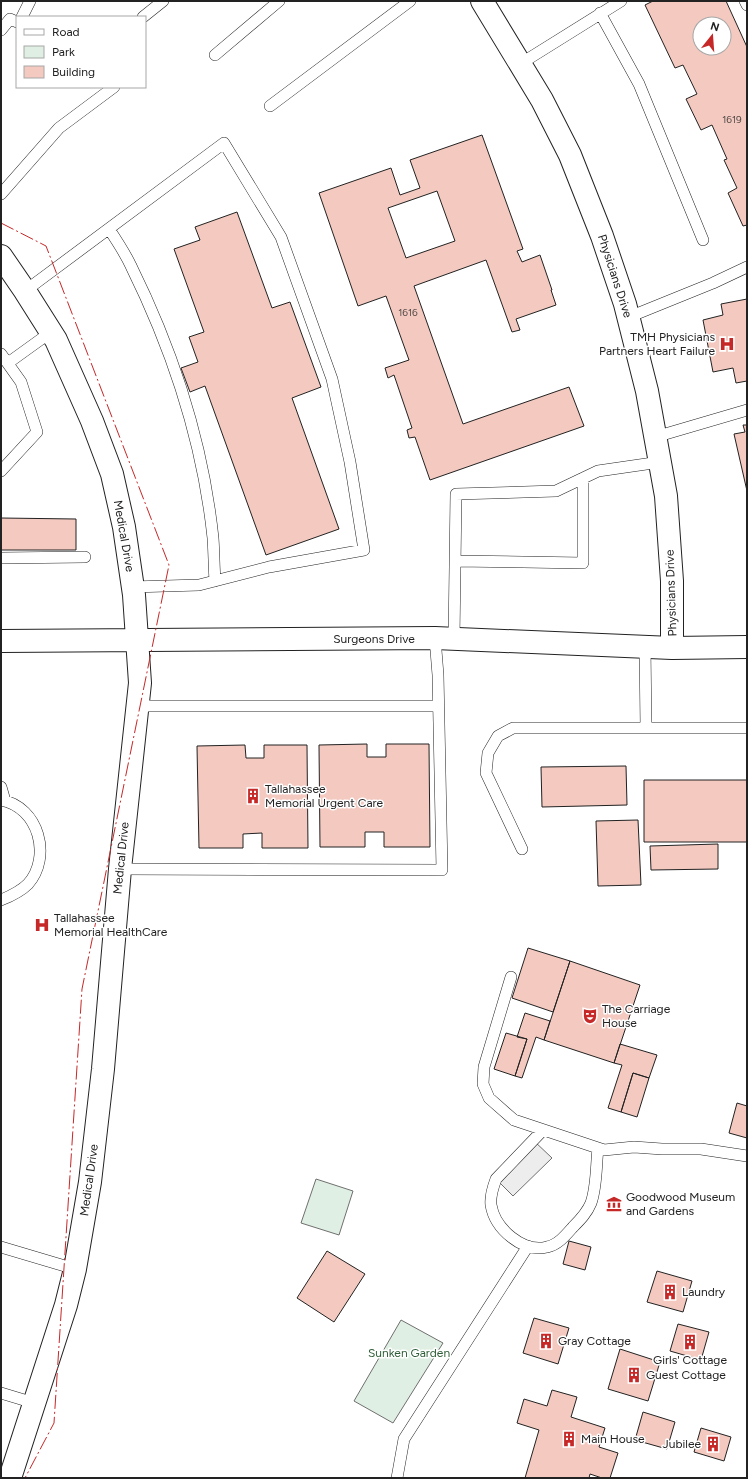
<svg xmlns="http://www.w3.org/2000/svg" width="748" height="1479" font-family="Figtree,sans-serif">
<style>
.green{fill:#e0efe3;stroke:#6f6f6f}
.parking{fill:#ededed;stroke:#6f6f6f}
.building{fill:#f3c9c0;stroke:#222;fill-rule:evenodd}
.lines{fill:none;stroke-linecap:round;stroke-linejoin:round}
.service-casing{stroke:#222;stroke-width:12}
.minor-casing{stroke:#222;stroke-width:24}
.service{stroke:#fff;stroke-width:11}
.minor{stroke:#fff;stroke-width:22}
.power{stroke:#c62828;stroke-width:1;stroke-dasharray:14 3 2 3;stroke-linecap:butt}
.labels{text-anchor:middle;dominant-baseline:central;stroke-width:3;stroke-linejoin:round;paint-order:stroke}
.number-label{font-size:10px;fill:#564c4a}
.street-label{font-size:12px;fill:#222;stroke:#fff}
.poi-label{font-size:12px;fill:#222;stroke:#fff;text-anchor:start}
.park-label{font-size:12px;fill:#2f5e38;stroke:#fff}
</style>
<rect width="100%" height="100%" fill="#fff"/>
<path class="green" d="M316,1179L353,1191L339,1235L301,1223Z
M401,1320L443,1343L393,1423L354,1401Z"/>
<path class="parking" d="M533,1140L552,1158L513,1196L496,1179Z"/>
<path class="building" d="M653,1H726L747,47V225L743,226L728,193L737,188L724,160L727,159L712,125L701,130L686,99L697,94L683,65L675,68L645,5ZM700,24H724V48H700Z
M482,135L523,249L517,251L522,262L540,255L552,290H551L556,305L516,319L520,330L512,332L486,260L414,286L463,424L569,387L584,426L430,480L415,437L409,438L407,430L412,428L394,375L388,378L385,368L409,360L386,296L358,306L319,193L391,168L400,195L420,188L410,160ZM437,191L455,241L406,258L388,208Z
M237,212L272,308L290,302L321,387L292,398L339,529L266,555L205,386L190,392L181,368L198,362L189,337L204,332L174,249L200,240L195,227Z
M747,299V381L736,383L733,368L713,372L703,320L723,315L721,304Z
M743,425H747V491L734,434L745,432Z
M1,518L76,519V550H1Z
M367,744V757H386V744H429L430,847H384V832H365V847H320L319,745Z
M245,745L246,758H264V745H307L308,848H262V833L243,834V848H199L197,746Z
M626,766L627,805L542,807L541,767Z
M644,780H747V842H644Z
M638,820L641,885L598,886L596,821Z
M718,844V869L651,870L650,846Z
M528,948L570,961L553,1012L512,998Z
M570,961L640,985L614,1063L544,1040Z
M525,1013L550,1021L544,1040L536,1037L522,1078L515,1076L527,1039L517,1037Z
M506,1033L527,1039L515,1076L494,1069Z
M620,1044L657,1055L649,1078L633,1073L621,1112L608,1108L622,1065L614,1063Z
M633,1073L649,1078L637,1117L621,1112Z
M737,1103L747,1106V1138L729,1133Z
M569,1241L591,1247L585,1270L563,1264Z
M327,1251L365,1274L334,1322L297,1298Z
M657,1271L692,1281L683,1312L647,1302Z
M534,1318L569,1328L558,1364L523,1353Z
M678,1324L709,1332L701,1360L670,1351Z
M620,1349L660,1362L648,1401L608,1389Z
M552,1390L577,1397L571,1417L605,1428L599,1447L618,1453L610,1478H602L590,1474L589,1478H525L539,1430L517,1423L524,1399L547,1406Z
M643,1412L675,1422L667,1449L635,1440Z
M701,1428L731,1437L724,1461L694,1452Z"/>
<g class="lines">
<defs>
<path id="service" d="M745,1L747,5
M600,13L639,84L703,240
M22,17L30,1
M143,17L163,1
M1,30L10,19L17,22
M215,55L279,1
M520,64L621,1
M270,106L410,1
M1,194L59,128L114,87
M109,229C117,241 125,253 131,266C173,351 203,443 213,538C214,552 214,567 215,581
M25,291L224,143L281,237L332,379L350,462L364,550L269,567L199,585L132,587
M629,317L713,283L747,267
M1,354L21,382L37,432L1,471
M8,363L51,332
M655,437L747,410
M1,558L85,557
M455,561L583,563V478
M454,639L456,494L556,491L598,471L660,462
M645,646L646,728
M138,706H439
M1,787L5,801
M1,800C39,807 52,857 28,884C20,892 11,896 1,900
M522,849L486,773L488,753L498,736L513,728H747
M120,869L442,870L438,675L435,638
M511,977L484,1067L483,1084L489,1098L514,1120L604,1150L634,1147L662,1149H701L747,1156
M543,1130L496,1179C493,1187 490,1197 491,1205C495,1229 523,1253 547,1247C558,1245 566,1235 573,1227C580,1220 587,1213 591,1203C597,1186 596,1165 598,1148
M1,1247L75,1269
M1,1393L34,1403
M397,1478L404,1439L528,1246"/>
<path id="minor" d="M482,1L542,100L570,155L602,236L625,304L647,391L666,496L672,581V648
M1,256L25,291L56,340L92,421L112,474L124,527L134,595L140,683L120,869L103,1069L90,1182L75,1269L66,1305L10,1478
M1,641L435,638L672,648L747,647"/>
</defs>
<use href="#service" class="service-casing"/>
<use href="#minor" class="minor-casing"/>
<use href="#service" class="service"/>
<use href="#minor" class="minor"/>
<path class="power" d="M1,223L46,246L169,565L82,989L54,1423L25,1478"/>
</g>
<defs>
<symbol id="hospital-bare" viewBox="-9 -9 18 18"><path d="M-5-5h3v3.5h4V-5h3V5h-3V1.5h-4V5h-3Z" fill="#c62828" stroke="#fff" stroke-width="2.5" paint-order="stroke"/></symbol>
<symbol id="building-bare" viewBox="-9 -9 18 18"><path d="M-4-6H4V6H1V3H-1V6H-4ZM-2.5-4.3h1.7v1.8h-1.7ZM.8-4.3h1.7v1.8H.8ZM-2.5-1h1.7V.8h-1.7ZM.8-1h1.7V.8H.8Z" fill="#c62828" stroke="#fff" stroke-width="2.5" paint-order="stroke"/></symbol>
<symbol id="theatre-bare" viewBox="-9 -9 18 18"><path d="M-5-5.5Q0-4 5-5.5V0Q5 5 0 6Q-5 5-5 0ZM-3.3-2.5H-1v1.5H-3.3ZM1-2.5H3.3v1.5H1ZM-2.8 1Q0 5.5 2.8 1Z" fill="#c62828" stroke="#fff" stroke-width="2.5" paint-order="stroke"/></symbol>
<symbol id="museum-bare" viewBox="-9 -9 18 18"><path d="M0-6L6-3V-2H-6V-3ZM-5-1h2V3h-2ZM-1-1h2V3h-2ZM3-1h2V3H3ZM-6 4H6V6H-6Z" fill="#c62828" stroke="#fff" stroke-width="2.5" paint-order="stroke"/></symbol>
</defs>
<g fill-rule="evenodd">
<use href="#hospital-bare" x="716" y="333" width="22" height="22"/>
<use href="#building-bare" x="242" y="785" width="22" height="22"/>
<use href="#hospital-bare" x="31" y="914" width="22" height="22"/>
<use href="#theatre-bare" x="579" y="1005" width="22" height="22"/>
<use href="#museum-bare" x="603" y="1193" width="22" height="22"/>
<use href="#building-bare" x="659" y="1281" width="22" height="22"/>
<use href="#building-bare" x="535" y="1330" width="22" height="22"/>
<use href="#building-bare" x="679" y="1331" width="22" height="22"/>
<use href="#building-bare" x="623" y="1364" width="22" height="22"/>
<use href="#building-bare" x="558" y="1428" width="22" height="22"/>
<use href="#building-bare" x="702" y="1433" width="22" height="22"/>
</g>
<g class="labels">
<g class="number-label">
<text x="732" y="119">1619</text>
<text x="408" y="312">1616</text>
</g>
<g class="street-label">
<text transform="translate(615 276) rotate(72)">Physicians Drive</text>
<text transform="translate(124 536) rotate(80)">Medical Drive</text>
<text transform="translate(671 593) rotate(-92)">Physicians Drive</text>
<text x="374" y="639">Surgeons Drive</text>
<text transform="translate(121 858) rotate(-84)">Medical Drive</text>
<text transform="translate(89 1180) rotate(-82)">Medical Drive</text>
</g>
<g class="poi-label">
<text x="715" y="337" text-anchor="end">TMH Physicians<tspan x="715" dy="14">Partners Heart Failure</tspan></text>
<text x="265" y="789">Tallahassee<tspan x="265" dy="14">Memorial Urgent Care</tspan></text>
<text x="54" y="918">Tallahassee<tspan x="54" dy="14">Memorial HealthCare</tspan></text>
<text x="602" y="1009">The Carriage<tspan x="602" dy="14">House</tspan></text>
<text x="626" y="1197">Goodwood Museum<tspan x="626" dy="14">and Gardens</tspan></text>
<text x="682" y="1292">Laundry</text>
<text x="558" y="1341">Gray Cottage</text>
<text x="690" y="1360" text-anchor="middle">Girls' Cottage</text>
<text x="646" y="1375">Guest Cottage</text>
<text x="581" y="1439">Main House</text>
<text x="701" y="1444" text-anchor="end">Jubilee</text>
</g>
<g class="park-label">
<text x="409" y="1353">Sunken Garden</text>
</g>
</g>
<rect width="748" height="1479" fill="none" stroke="#222222" stroke-width="4"/>
<rect x="16" y="16" width="130" height="72" fill="#ffffff" stroke="#a7a7a7"/>
<rect x="24" y="29" width="20" height="6" fill="#ffffff" stroke="#a7a7a7"/>
<text x="52" y="36" font-size="12" fill="#222222">Road</text>
<rect x="24" y="46" width="20" height="12" fill="#e0efe3" stroke="#a7a7a7"/>
<text x="52" y="56" font-size="12" fill="#222222">Park</text>
<rect x="24" y="66" width="20" height="12" fill="#f3c9c0" stroke="#a7a7a7"/>
<text x="52" y="76" font-size="12" fill="#222222">Building</text>
<g transform="translate(712 36) rotate(17)"><circle r="19" fill="#ffffff" stroke="#a7a7a7"/>
<path d="M0-3L7 15L0 10L-7 15Z" fill="#c62828"/>
<text y="-6" font-size="11" font-weight="bold" text-anchor="middle" fill="#222222">N</text>
</g>
</svg>
